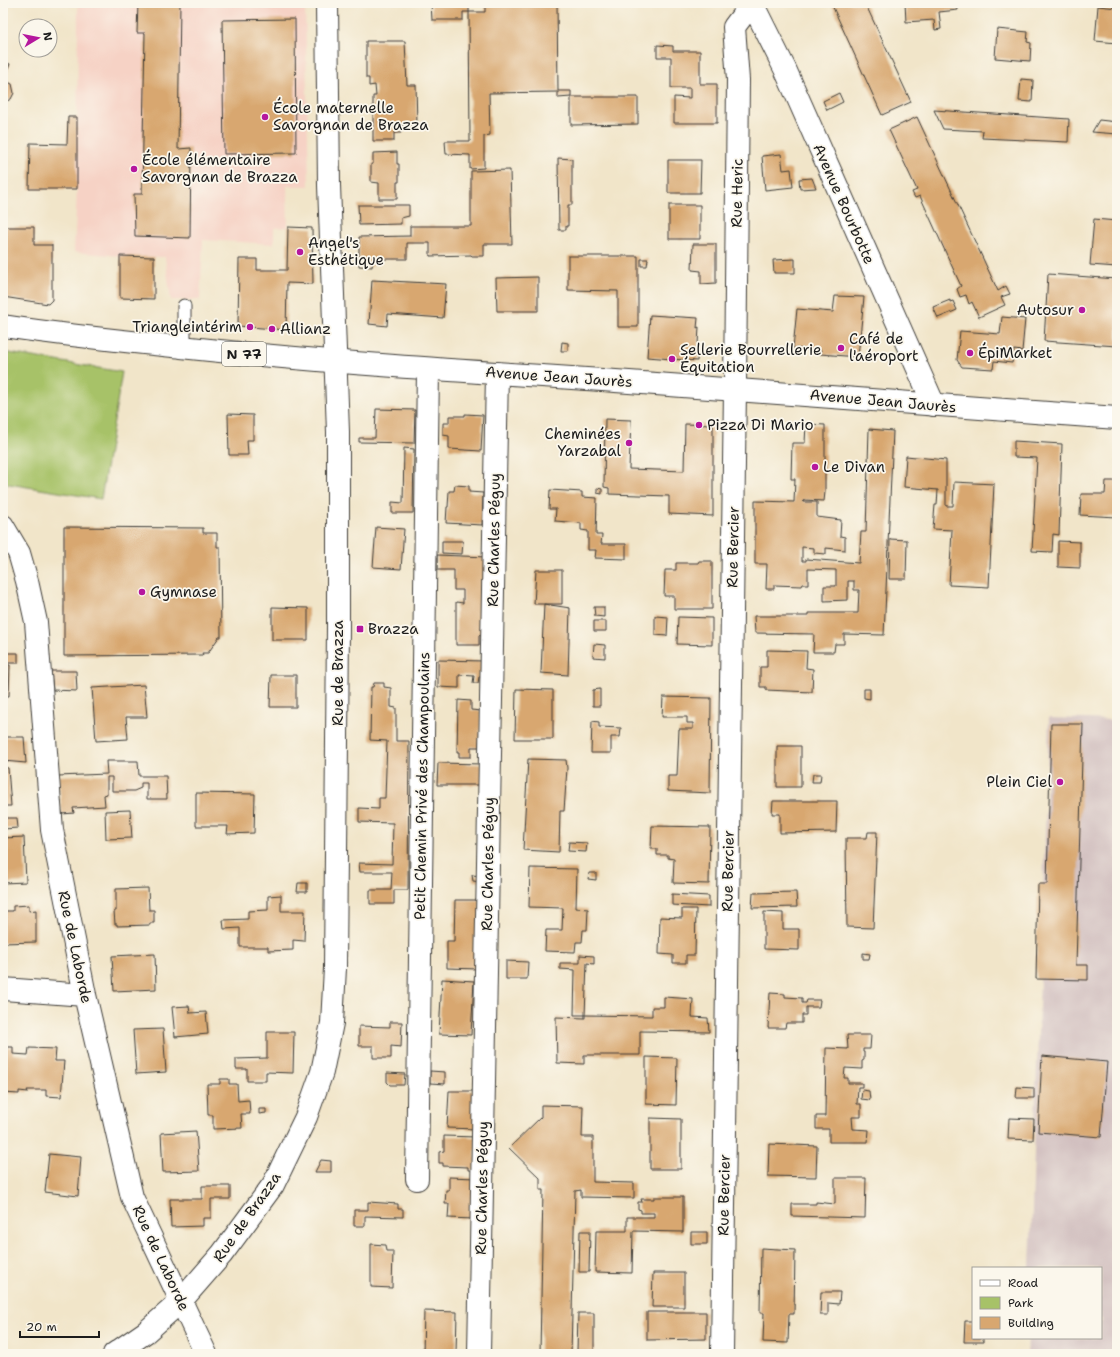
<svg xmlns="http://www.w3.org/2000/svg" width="1120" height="1357" font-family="'Shantell Sans',sans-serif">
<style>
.built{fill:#f6d2c5}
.industrial{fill:#d1bfbf}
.green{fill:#a7c268;stroke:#626f42}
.building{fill:#d8a770}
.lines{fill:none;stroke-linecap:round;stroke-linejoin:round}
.service-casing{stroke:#3c3a36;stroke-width:15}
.minor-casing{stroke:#3c3a36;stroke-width:24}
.secondary-casing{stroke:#3c3a36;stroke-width:24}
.primary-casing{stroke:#3c3a36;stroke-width:24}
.service{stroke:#fff;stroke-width:13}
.minor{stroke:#fff;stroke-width:22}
.secondary{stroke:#fff;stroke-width:22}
.primary{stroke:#fff;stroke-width:22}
.poi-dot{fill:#b5179e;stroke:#fbf7ec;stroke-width:1.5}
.labels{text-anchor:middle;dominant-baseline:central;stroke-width:3.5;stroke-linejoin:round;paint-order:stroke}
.shield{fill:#fbf7ec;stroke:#5f5e5a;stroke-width:1}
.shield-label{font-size:14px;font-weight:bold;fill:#1c1c1c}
.poi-label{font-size:15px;fill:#1c1c1c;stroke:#fbf7ec;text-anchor:start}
.street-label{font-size:15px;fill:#1c1c1c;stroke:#fbf7ec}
</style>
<rect width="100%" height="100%" fill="#fbf7ec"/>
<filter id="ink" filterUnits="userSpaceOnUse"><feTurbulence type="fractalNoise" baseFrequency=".025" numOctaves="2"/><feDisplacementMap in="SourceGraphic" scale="8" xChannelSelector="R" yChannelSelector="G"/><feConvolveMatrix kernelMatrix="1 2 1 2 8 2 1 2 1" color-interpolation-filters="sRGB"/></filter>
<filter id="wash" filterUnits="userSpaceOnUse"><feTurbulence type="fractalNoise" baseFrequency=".012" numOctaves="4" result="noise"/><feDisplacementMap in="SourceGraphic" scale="16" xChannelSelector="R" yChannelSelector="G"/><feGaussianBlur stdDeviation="0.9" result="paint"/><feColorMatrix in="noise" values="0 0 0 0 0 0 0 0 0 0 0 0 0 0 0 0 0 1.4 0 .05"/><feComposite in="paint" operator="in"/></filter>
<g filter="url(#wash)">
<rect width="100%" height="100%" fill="#f1e5c9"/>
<path class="built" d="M78,3H305L309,186H287L288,227L274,228V244L203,240L200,300H171L165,257L120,256L74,252L77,189Z"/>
<path class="industrial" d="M1049,718L1117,720V1354H1027L1028,1338H1101V1268H1030Z"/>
<path class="green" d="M3,352L122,372L101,499L3,483Z"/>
<g id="blocks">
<path class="building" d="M138,3H180L178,149L191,148L190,238L135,236L134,194H142L145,33H137Z
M431,3H469V12H485V3H557L558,91H571V97L558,98V92L489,93L490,135L484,136V168L470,169V155L446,154L445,141H470L469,12H463V20H432Z
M831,3H865L911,102L882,115Z
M905,3H957L958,10L939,12L941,29L935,30L934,20L906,22Z
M1098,6L1117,8V43L1095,41Z
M295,19L296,153L224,154L222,20Z
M997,29L1028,32L1027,42L1031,43L1030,61L995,58Z
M366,41H405L407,85H416L417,125H401V133H394V141H373V96H376L375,85L369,86V78H366Z
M657,45L673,46V51H700V84H717V123H674V97L690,98V88H671V57H657Z
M3,61L10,64L4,80L12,84L14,93L11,99L3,103Z
M1021,79L1033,80L1032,102L1019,101Z
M839,93L843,102L827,110L823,101Z
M571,97H638V124L571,125Z
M934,110L1069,119L1068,142L982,138L983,131L943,129Z
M68,117H77V189H29L30,143L67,144Z
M917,117L998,291L1006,286L1010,294L1001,297L1005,305L979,317L972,302L969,304L966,295L960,297L957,289L961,286L920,196L915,198L912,192L917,190L889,130Z
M1099,120L1117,122V134L1092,132Z
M397,152V164H399V182H397V199H379V183L371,182V164H373V153Z
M781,154L783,170L791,169L793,187L765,190L762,156Z
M558,158L572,159V205H568V226H566V230H559Z
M668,160H701L700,193H668Z
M510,170L512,244H484V256H472L471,255L430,256V243H407V259H373L372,267L359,266V237L410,236V226H471V171Z
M812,178L816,188L800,189L799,179Z
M358,205H409V216L401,218V224L359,225Z
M669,205H700V239H669Z
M1094,219L1117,221V267L1090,265Z
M3,227H34V245H52V300L48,304L3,297Z
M288,227L312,228L313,284L287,283L286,330L238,326L239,259H257V270H287Z
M693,244H716V283L701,284V271L692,270Z
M120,256L154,257V299L120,298Z
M568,256H638V327H618V291L568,290Z
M641,259H648L647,266H641Z
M795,259V273H774L773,260Z
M1048,274L1117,279V346L1044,341Z
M538,277V311H497L496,278Z
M372,280L446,284L443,318L388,314L387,326L369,324Z
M835,296L864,297L858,357L820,354L821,350L793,348L797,309L833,312Z
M950,300V302L953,301L957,310L938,318L933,307Z
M650,315L698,318L697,328L699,327L697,361L647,357Z
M1002,317L1025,319L1022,351L1014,350L1012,363L994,361L993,369L962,367L957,360L960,331L1000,334Z
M562,342L568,343V351H561Z
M376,409L415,410L414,443L359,442V438H375Z
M228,414L253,415V440H247L248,455H229Z
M465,414L483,415L481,451L449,449V436L443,435V423H449V416H465Z
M605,419L631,420L629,469L684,471L685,424L713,425V516L669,514V496L609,494V488L604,487Z
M806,424L825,425V492L824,501L804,500L803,502H817V517L841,520L840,536L845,537V550L826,548V554L814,553V548L802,547V561H806V559L859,563L861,532H866L869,429L893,431L884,635L844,634V644H835L834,652H813L814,634L755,633L754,616H808V613H858L859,590H854V581H848V600L824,601V586H836V570L808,569V584H803L802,586L774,585V589H766L767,564H755V501L794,502L795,479H791L792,443H805Z
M1014,441L1062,444L1059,535L1053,534L1052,552L1032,551L1037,458L1014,457Z
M404,448L414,449L413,513H392V502L403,503Z
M906,456L946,460V506H953L954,482L994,484L989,587L949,585L952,530L933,529L935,505H937L938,490L904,487Z
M1106,481H1117V517L1080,515L1081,494H1105Z
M455,485L469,486V492L483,493L482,525L446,523L447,507H448L449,491H454Z
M597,488L602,489V494L597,493Z
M550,490L582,492V497L597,498L596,535H602L601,544H626V559L595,558L596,550H588V531L581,530V523L555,521L556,509H549Z
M64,527L203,528V533H217V547H220L221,637H219L208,653H202L203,655L64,656Z
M376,527L404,529L401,569L373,567Z
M890,539L907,540L906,579H889Z
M442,541H463L462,554L442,553Z
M1058,541L1080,542V568L1058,567Z
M437,555L487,557L485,636L479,635V645H456V602L463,603V590H454V570H437Z
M699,561H712V609H674V596H664L665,570H676V563H698Z
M536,570H562V604H534Z
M544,604L570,608L568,675L541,673Z
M272,607L308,608V640H272Z
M594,607H604V617L595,616Z
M655,616L668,617L667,636L655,635Z
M678,617L712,618V645L677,644Z
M594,621H606V631H594Z
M594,644L605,645V658L593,657Z
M767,650L807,651L806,668L813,669L812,692L766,690V687H760V667H767Z
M4,653H18V663H4Z
M438,660L484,661L485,677H479L478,683H473L474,676L459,675V688L438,687Z
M3,665H10L9,696H3Z
M51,671H76L77,691L53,690Z
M271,675H296V707H270Z
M374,683H384V687L391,688V707L396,708V741H409L408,890H394V904H370V890H391L392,872H360L359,863L392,864L393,823L359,822V808L379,809V798H385L387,741L370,740L371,687H373Z
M144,685L147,717H126L128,739L96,741L92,688Z
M516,689L553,690V739H515Z
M600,689V706H593V690Z
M864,689H870V699L864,698Z
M663,697L711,698L710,793L668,791V776H677L679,729H693V723H687V717H662Z
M458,700L471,701V710L481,711L479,747H471V757H459V752H457Z
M592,721L599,722V727L621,728L620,737H611V753H591Z
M1051,724H1083L1076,965H1088V980L1036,979L1038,884H1047Z
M3,737H24L26,763L3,761Z
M777,746H801V787H777Z
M528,759L566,760L567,768L564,811H560L559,852L523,850Z
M106,761H138L139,776H166L167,799H147V783H141V788L134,791H112V777H107V794L104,795L105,806L73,808L74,813L62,814L58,776L107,774Z
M438,763L482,764L483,785H437Z
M3,767L8,768L11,806H3Z
M813,774H821L820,782H812Z
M196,793L255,794L254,833L227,834L228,826H196Z
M773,801H837L836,832L780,833V814H772Z
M130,810L132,838L106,839L105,811Z
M3,818H17L18,828L3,829Z
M652,826L710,827L709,884L673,883L674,859L668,858V855H657V849H651Z
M868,832H877L873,928L847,927L846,838H867Z
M24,837L26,882L3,883V838Z
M569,842L587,843L586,852L568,851Z
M530,868L577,869L576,908L588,909L587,930H583L582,942H576L575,952L545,951L546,930H562L563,908L529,907Z
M589,873H596V880L588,879Z
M472,875L481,876L480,882L473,881Z
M298,883H307V892H297Z
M148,888L149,910H154V923H150V925L117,926V924H115L114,911H116V889Z
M796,892L797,907L752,908L753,893Z
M672,894L709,896V907L672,905Z
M281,895V911H305L304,941L293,940V950L268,951V947H240V928L224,929L223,920L248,919V911L268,910V896Z
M455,900H480L478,969L447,968V941H454Z
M29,905V911L36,910V942L3,943V911H13V906Z
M682,909H696L695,955H686V963H673V955L659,954L660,917L682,918Z
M764,912L783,913V929H799V950L764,949Z
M863,953L870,954L869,959H863Z
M155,954L156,989L114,991L112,956Z
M580,955L594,956V964L587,963L585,1015H574L575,970L560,969V963H580Z
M506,961L528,962L527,979H506Z
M442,979L474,981L471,1035L439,1034Z
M770,993L785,994V997L802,998V1003H806L807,1000H820L819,1007H806V1015H802V1023H786L785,1028H768Z
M664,997L693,999L692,1017L708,1018L709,1032L640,1031V1055H584V1064L557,1063L556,1017L585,1018V1015L652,1016V1007H664Z
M189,1006L190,1013L206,1012L208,1034L175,1037L172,1007Z
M390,1022H402L401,1047L391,1046V1058H373V1046H359V1026L390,1027Z
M163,1029L166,1072L136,1074L133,1030Z
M267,1032H294L293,1073L266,1072V1081H247V1069H236V1059L267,1058Z
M847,1035H871L870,1049H863V1052H864V1060L862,1061V1069L845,1068L844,1078H848V1083H862V1087H858L857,1104H861V1117H852L853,1129L869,1130L868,1142H829V1129H816V1116H825L826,1048L848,1049Z
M3,1045H6V1047H13V1054L28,1055L29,1048L56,1049L55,1061H64L61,1097L46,1096V1090H27L28,1092L19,1091V1094L3,1093Z
M1042,1056L1107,1062L1101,1137L1038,1132Z
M646,1057L677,1058L676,1105L646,1104Z
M430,1071L445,1072V1084L430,1083Z
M387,1073L405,1074L404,1085H390L387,1082Z
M220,1079H229V1084H237L238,1101L249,1100L250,1114H241L242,1128L213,1129V1115H208L207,1084H220Z
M1017,1087L1034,1088V1098H1016Z
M862,1090L869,1091L870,1100L861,1099Z
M449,1091H477L476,1129L447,1128Z
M541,1105L583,1106L582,1137H593V1182L634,1183V1198L581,1197V1190L575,1191L571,1354H540L543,1190H540V1178L509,1148L541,1117Z
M259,1109H266V1113L259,1114Z
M650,1118L681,1119V1169H650Z
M1009,1118L1034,1119L1033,1140L1008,1139Z
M196,1131L199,1171L163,1172L161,1133Z
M444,1136L476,1137L475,1170H468V1167L443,1166V1163H439V1152L444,1151Z
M769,1144L817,1146L816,1177L768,1176Z
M49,1154L81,1157L78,1196L45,1192Z
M321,1160L331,1161V1172H315Z
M449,1177L475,1178L474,1219L448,1218L449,1204H445L446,1190H449Z
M835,1178H866L865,1218L792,1216V1204H816V1202L835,1204Z
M202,1186H230V1199H211V1218H203V1226L171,1227L170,1199H202Z
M654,1197H683V1232L633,1231L632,1273L595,1272L596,1231H627V1217H654V1213H641V1210L638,1209V1202H642L641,1199H654Z
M368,1202L398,1204V1209H403V1217L365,1216V1226H354V1210H368Z
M580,1231H590L589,1272H579Z
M691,1232H707V1244H691Z
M371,1244L385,1245L386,1251H393L392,1288L371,1287Z
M761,1248L795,1250L794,1314H789L788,1343L763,1342L764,1313H760Z
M653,1273H684V1307H652Z
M821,1292H840L839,1304L828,1303V1315H820Z
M424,1311L457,1312L456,1354H423Z
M647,1312H706V1339L647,1340Z
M578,1313H594V1353L577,1352Z
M965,1321H973V1338H983V1342H964Z"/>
</g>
</g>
<g filter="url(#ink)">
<use href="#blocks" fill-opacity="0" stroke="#3c3a36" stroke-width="1"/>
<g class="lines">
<defs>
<path id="service" d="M184,306V348"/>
<path id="minor" d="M752,3L785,69L934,405
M3,526L19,553L27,581L36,622L52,830L85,995L132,1197L206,1354
M3,989L85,995
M417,1179L428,369
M479,1354L497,373
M722,1354L735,389L738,80L734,27L752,3"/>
<path id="secondary" d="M114,1354L146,1332L181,1301L222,1254L273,1185L306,1117L322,1072L332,1023L335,968L338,627V432L329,185L327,3"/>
<path id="primary" d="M3,326C62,335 122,341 181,347C321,362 461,371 602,380C773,391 945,406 1117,418"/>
</defs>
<use href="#service" class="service-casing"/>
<use href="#minor" class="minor-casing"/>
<use href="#secondary" class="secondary-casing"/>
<use href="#primary" class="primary-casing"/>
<use href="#service" class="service"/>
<use href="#minor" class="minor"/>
<use href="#secondary" class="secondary"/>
<use href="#primary" class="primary"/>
</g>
</g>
<g class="poi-dot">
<circle cx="265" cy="117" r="4"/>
<circle cx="134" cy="169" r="4"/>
<circle cx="300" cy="252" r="4"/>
<circle cx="1082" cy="310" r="4"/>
<circle cx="250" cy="327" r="4"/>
<circle cx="272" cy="329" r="4"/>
<circle cx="841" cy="348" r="4"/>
<circle cx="970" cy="353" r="4"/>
<circle cx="672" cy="359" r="4"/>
<circle cx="699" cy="425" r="4"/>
<circle cx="629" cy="443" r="4"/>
<circle cx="815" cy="467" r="4"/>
<circle cx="142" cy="592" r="4"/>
<rect x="356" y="625" width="8" height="8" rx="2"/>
<circle cx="1060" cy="782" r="4"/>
</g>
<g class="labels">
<rect class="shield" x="222" y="342" width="44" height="24" rx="3"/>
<g class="shield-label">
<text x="244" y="354">N 77</text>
</g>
<g class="poi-label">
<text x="273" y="108">École maternelle<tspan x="273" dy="17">Savorgnan de Brazza</tspan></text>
<text x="142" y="160">École élémentaire<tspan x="142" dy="17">Savorgnan de Brazza</tspan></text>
<text x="308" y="243">Angel's<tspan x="308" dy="17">Esthétique</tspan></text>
<text x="1074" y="310" text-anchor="end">Autosur</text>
<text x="242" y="327" text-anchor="end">Triangleintérim</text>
<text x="280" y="329">Allianz</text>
<text x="849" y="339">Café de<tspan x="849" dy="17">l'aéroport</tspan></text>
<text x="680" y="350">Sellerie Bourrellerie<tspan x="680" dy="17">Équitation</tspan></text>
<text x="978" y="353">ÉpiMarket</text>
<text x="707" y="425">Pizza Di Mario</text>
<text x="621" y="434" text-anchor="end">Cheminées<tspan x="621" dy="17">Yarzabal</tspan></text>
<text x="823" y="467">Le Divan</text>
<text x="150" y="592">Gymnase</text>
<text x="368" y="629">Brazza</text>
<text x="1052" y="782" text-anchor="end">Plein Ciel</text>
</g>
<g class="street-label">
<text transform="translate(737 193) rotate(-89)">Rue Heric</text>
<text transform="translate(844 204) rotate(66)">Avenue Bourbotte</text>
<text transform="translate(559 377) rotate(4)">Avenue Jean Jaurès</text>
<text transform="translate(883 401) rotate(5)">Avenue Jean Jaurès</text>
<text transform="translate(494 540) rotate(-89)">Rue Charles Péguy</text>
<text transform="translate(733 547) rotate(-89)">Rue Bercier</text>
<text transform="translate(338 673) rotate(-90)">Rue de Brazza</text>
<text transform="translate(422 786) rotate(-89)">Petit Chemin Privé des Champoulains</text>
<text transform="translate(488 864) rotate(-89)">Rue Charles Péguy</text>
<text transform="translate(728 871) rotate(-89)">Rue Bercier</text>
<text transform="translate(75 947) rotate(78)">Rue de Laborde</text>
<text transform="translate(482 1188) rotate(-89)">Rue Charles Péguy</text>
<text transform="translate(724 1195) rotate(-89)">Rue Bercier</text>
<text transform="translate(247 1217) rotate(-55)">Rue de Brazza</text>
<text transform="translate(161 1258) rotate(65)">Rue de Laborde</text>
</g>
</g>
<rect width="1120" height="1357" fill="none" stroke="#fbf7ec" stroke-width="16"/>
<rect x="972" y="1267" width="130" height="72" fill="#fbf7ec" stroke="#a29f99"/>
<rect x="980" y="1280" width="20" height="6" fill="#ffffff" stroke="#a29f99"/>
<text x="1008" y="1287" font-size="12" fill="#1c1c1c">Road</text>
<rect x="980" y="1297" width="20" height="12" fill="#a7c268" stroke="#a29f99"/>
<text x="1008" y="1307" font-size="12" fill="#1c1c1c">Park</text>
<rect x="980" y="1317" width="20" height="12" fill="#d8a770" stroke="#a29f99"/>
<text x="1008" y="1327" font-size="12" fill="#1c1c1c">Building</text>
<g transform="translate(38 38) rotate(80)"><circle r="19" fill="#fbf7ec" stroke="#a29f99"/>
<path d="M0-3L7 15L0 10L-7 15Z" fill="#b5179e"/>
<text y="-6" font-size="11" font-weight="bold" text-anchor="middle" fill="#1c1c1c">N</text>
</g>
<path d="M20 1331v6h79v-6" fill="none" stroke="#1c1c1c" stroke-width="2"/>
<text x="26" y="1331" font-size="12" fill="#1c1c1c" stroke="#fbf7ec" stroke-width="3" paint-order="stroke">20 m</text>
</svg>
